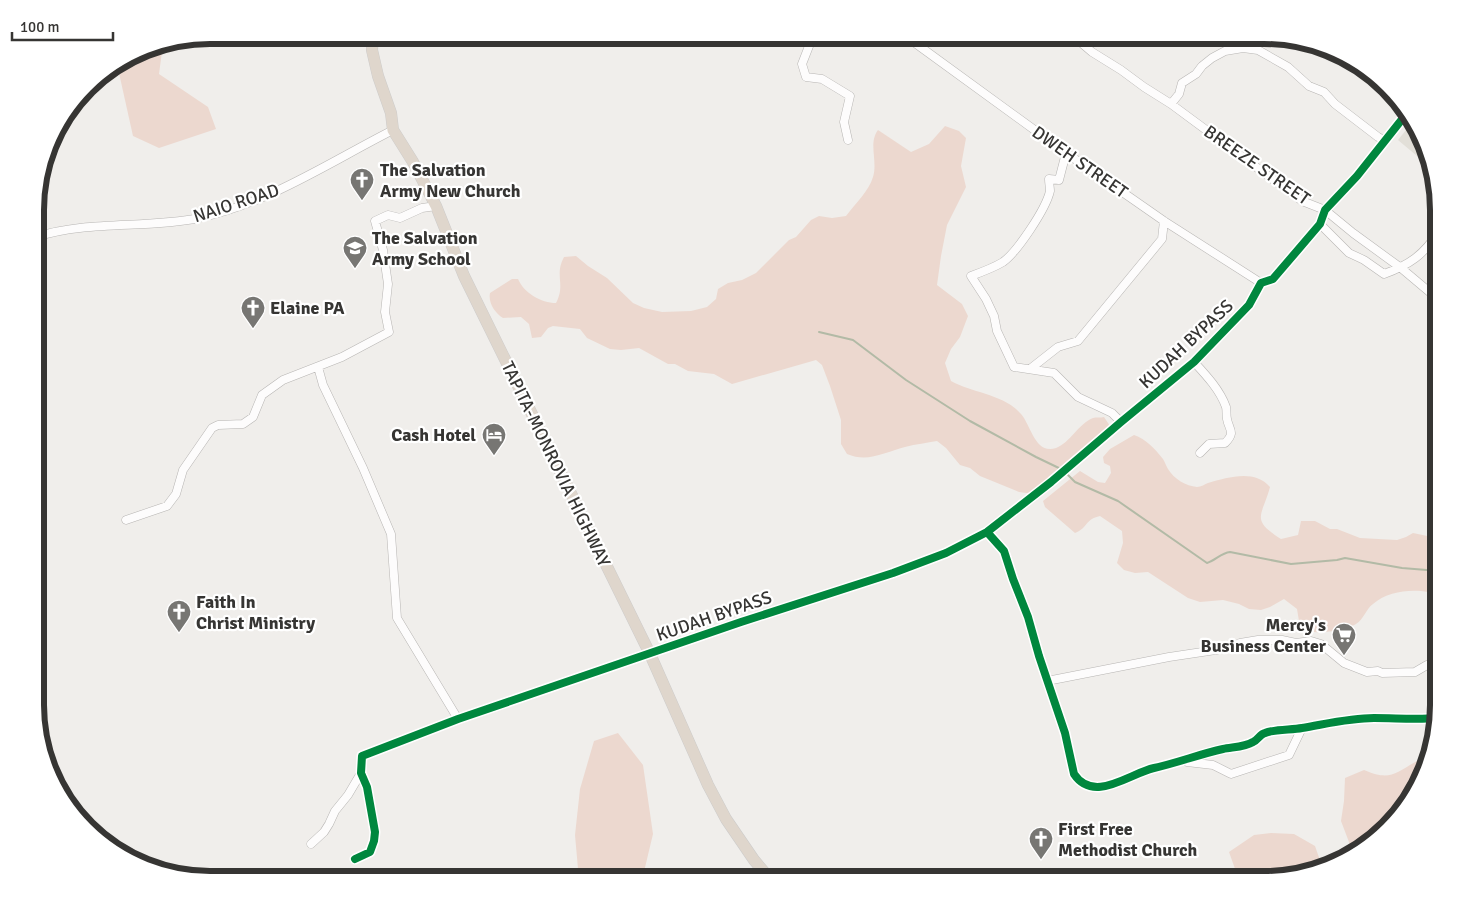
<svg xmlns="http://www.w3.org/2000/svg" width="1474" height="915" font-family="Signika,sans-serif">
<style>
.built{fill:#e2dfd8}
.green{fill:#ecd8cf}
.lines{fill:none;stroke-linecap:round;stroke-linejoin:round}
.stream{stroke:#b2baa6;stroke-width:2}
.minor-casing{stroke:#b7b5b3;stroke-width:9}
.highway-casing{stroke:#cdcccb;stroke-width:12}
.minor{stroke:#fdfcfc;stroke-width:8}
.highway{stroke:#dfd6cc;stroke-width:11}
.cycleway-casing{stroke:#fff;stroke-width:11}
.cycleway{stroke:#00873e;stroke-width:8}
.labels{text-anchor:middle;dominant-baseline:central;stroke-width:4.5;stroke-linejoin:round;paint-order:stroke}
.street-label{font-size:18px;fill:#363533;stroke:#fff}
.poi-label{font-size:18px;font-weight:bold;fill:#363533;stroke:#fff;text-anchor:start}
.rim{fill:none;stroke:#363533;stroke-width:6}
</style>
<rect width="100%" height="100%" fill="#f0eeeb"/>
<path class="built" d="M1414,120L1416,122L1429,166L1398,140Z"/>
<path class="green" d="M163,44L159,74L208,107L216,129L159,148L133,136L117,64L143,48Z
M945,126L959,131L966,138L961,166L966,187L947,225L941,256L937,285L962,304L968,316L960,337L951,349L945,363L951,381C972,393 1004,394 1021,414C1031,425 1035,455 1056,448C1071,442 1078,424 1093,418C1096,417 1101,418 1104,417L1110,426L1107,434L1034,494L1019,492L980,476L970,468L960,465L946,448L937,441C927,443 916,444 905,447C885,452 868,463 847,454L841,444V420L830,386L822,365L816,360L732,384L714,374L688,371L675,364H668L639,348L621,350L610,349L587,338L580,329L553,326L548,328L541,337L532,338L529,324L521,317L503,318C495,313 488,303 490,293L512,279H518C524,293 541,303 556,303C566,284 554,276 564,257L576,256L588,266L607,278L633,303L644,308L662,312L691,311L707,307L716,299L718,289L728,283L742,280L756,273L789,240L796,237L811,220L819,216L832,218L846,216C855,204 869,191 873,177C878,161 868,143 878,130L911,152L929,144Z
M1134,435C1146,439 1155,449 1163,459C1165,462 1166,466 1168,469C1174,479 1186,486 1197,487C1201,487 1205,484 1208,483C1228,477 1255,469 1270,487C1262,517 1250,519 1281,539L1298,535L1301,521H1315L1330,529H1337L1360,538L1397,540L1406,537L1413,533L1432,537L1439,534V638L1432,629L1431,623L1434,616L1433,600L1428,592C1411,589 1388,591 1373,604C1366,609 1364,619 1356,624C1348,629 1319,635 1311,631C1307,629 1302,624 1299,621L1297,609L1284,599L1270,607L1261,610L1249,609L1239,604L1223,600L1200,602L1188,598L1148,572L1135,573L1124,570L1117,563L1123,543L1122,531L1100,516C1085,519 1088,528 1075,533L1045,507L1043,501L1080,471L1098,482L1105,483L1111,473L1110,466L1104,463L1103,457L1110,449Z
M618,733L643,765L653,834L642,880H579L575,835L580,789L594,741Z
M1417,761L1423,763L1410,802L1352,857L1347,858L1352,850L1341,821L1344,801L1345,778L1364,770C1390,781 1394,774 1417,761Z
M1271,833L1294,834L1315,846L1322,866L1276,880H1239L1229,852L1254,835Z"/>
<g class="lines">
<path class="stream" d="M819,332L853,340L906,380L970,421L1036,457L1063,470
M1066,473L1075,482L1118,501L1207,563C1216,560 1221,553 1230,552L1291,564L1337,560L1345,558L1402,568L1439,571"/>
<defs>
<path id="minor" d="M807,35L811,41L802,64L806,77L822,79L850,96L844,122L848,140
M904,35L1062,150L1164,221L1261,283
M1072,35L1092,52L1121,70L1144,87L1171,104L1302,201L1325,210L1353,233L1401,268L1439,300
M1171,104L1179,94L1182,83L1196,74L1202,66L1212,58L1225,51L1243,48L1258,50L1288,67L1309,86L1324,92L1335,104L1378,137L1384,140
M1066,153L1059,180L1049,179C1049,183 1050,188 1050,191C1046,209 1017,252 1003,262C993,268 982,272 971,276L986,299L994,316L997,331L1014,367L1054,373L1078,397L1112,413L1121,422
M1320,224L1349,253L1364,260L1384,274C1409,265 1424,255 1439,231
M36,237C89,220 146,229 199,218C269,203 330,162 393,130
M1194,362C1206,375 1220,390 1226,407C1227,411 1226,415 1227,419C1229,430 1236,432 1225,443L1209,444L1200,453
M318,367L323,385L363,468L391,534L397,618L458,719
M1030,369L1058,347L1078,341L1162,239L1164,221
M126,520L167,506L176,494L183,470L212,428L218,425L243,424L253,417L262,395L283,380L342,357L389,332L385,312L388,284L383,250L375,221L388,215L400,218L422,208L436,206
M987,532L1004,551L1013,579L1028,617L1039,656L1065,733L1074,774C1094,804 1130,773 1154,768C1177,763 1200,754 1223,749C1232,747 1245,747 1253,742C1258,740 1260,734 1265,733C1274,729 1292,730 1302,728C1326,724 1350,718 1374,718C1396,718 1416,720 1438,718
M1047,681L1169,657L1229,648L1240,643L1258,640H1282L1296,643L1311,641L1321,644L1344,663L1367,672L1378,671L1382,673L1415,672L1427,665L1439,663
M1187,762L1213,765L1231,774L1289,755L1302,728
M311,844L324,832L329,824L335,811L348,795L361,773
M355,859L370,852L374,841L375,832L367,787L361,773L362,756L458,719L741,622L893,573L946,553L987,532L1051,482L1121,422L1194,362L1249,305L1261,283L1273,279L1320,224L1325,210L1357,176L1407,113"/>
<path id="highway" d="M373,35L372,50L378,76L391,113L393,130L413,162L436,206L464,276L650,654L708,785L726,819L754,860L771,880"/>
</defs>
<use href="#minor" class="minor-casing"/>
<use href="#highway" class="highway-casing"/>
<use href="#minor" class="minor"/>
<use href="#highway" class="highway"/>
<defs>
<path id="cycleway" d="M987,532L1004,551L1013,579L1028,617L1039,656L1065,733L1074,774C1094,804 1130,773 1154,768C1177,763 1200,754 1223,749C1232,747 1245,747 1253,742C1258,740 1260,734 1265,733C1274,729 1292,730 1302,728C1326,724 1350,718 1374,718C1396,718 1416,720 1438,718
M355,859L370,852L374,841L375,832L367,787L361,773L362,756L458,719L741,622L893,573L946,553L987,532L1051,482L1121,422L1194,362L1249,305L1261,283L1273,279L1320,224L1325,210L1357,176L1407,113"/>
</defs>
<use href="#cycleway" class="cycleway-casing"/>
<use href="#cycleway" class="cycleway"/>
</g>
<defs>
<symbol id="church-pin" viewBox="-11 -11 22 30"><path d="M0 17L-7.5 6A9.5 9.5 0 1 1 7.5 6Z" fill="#777673" stroke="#fff"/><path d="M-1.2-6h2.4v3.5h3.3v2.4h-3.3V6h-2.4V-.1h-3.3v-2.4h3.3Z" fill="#fff"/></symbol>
<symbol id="school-pin" viewBox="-11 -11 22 30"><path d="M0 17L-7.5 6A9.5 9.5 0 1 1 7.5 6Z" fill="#777673" stroke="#fff"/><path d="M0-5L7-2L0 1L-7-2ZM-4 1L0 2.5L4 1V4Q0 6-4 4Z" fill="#fff"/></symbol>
<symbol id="hotel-pin" viewBox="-11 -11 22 30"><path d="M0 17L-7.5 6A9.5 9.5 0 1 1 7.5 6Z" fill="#777673" stroke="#fff"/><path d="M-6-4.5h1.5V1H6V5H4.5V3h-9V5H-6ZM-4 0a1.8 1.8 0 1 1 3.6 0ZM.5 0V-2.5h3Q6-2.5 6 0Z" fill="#fff"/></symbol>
<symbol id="supermarket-pin" viewBox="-11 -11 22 30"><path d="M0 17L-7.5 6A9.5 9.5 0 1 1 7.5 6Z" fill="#777673" stroke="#fff"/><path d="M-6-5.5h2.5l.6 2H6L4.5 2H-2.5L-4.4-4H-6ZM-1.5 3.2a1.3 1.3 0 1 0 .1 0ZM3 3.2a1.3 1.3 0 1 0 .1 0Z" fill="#fff"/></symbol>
</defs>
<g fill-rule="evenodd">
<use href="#church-pin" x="348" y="166" width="28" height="38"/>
<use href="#school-pin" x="341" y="234" width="28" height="38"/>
<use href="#church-pin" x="239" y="294" width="28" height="38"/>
<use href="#hotel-pin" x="480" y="421" width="28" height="38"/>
<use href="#church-pin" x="165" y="598" width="28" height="38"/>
<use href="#supermarket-pin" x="1330" y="621" width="28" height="38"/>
<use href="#church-pin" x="1027" y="825" width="28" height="38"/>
</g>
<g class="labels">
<g class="street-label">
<text transform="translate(1080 162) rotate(35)">DWEH STREET</text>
<text transform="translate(1257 165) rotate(35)">BREEZE STREET</text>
<text transform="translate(236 203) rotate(-18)">NAIO ROAD</text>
<text transform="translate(1186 344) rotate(-43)">KUDAH BYPASS</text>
<text transform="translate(556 464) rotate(64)">TAPITA-MONROVIA HIGHWAY</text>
<text transform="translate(714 616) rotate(-19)">KUDAH BYPASS</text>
</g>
<g class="poi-label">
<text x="380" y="170">The Salvation<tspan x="380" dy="21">Army New Church</tspan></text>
<text x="372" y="238">The Salvation<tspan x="372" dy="21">Army School</tspan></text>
<text x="270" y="308">Elaine PA</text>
<text x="476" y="435" text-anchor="end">Cash Hotel</text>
<text x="196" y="602">Faith In<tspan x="196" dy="21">Christ Ministry</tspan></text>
<text x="1326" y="625" text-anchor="end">Mercy's<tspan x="1326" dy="21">Business Center</tspan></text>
<text x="1058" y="829">First Free<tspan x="1058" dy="21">Methodist Church</tspan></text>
</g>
</g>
<path d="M0 0H1474V915H0ZM210 44H1264A166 166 0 0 1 1430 210V705A166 166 0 0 1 1264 871H210A166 166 0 0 1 44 705V210A166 166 0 0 1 210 44Z" fill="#fff" fill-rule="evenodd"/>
<path class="rim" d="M210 44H1264A166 166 0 0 1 1430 210V705A166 166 0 0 1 1264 871H210A166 166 0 0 1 44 705V210A166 166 0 0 1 210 44Z"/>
<path d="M12 32v8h101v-8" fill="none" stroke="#363533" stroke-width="2.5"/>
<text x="20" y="32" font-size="15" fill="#363533" stroke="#ffffff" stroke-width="4" paint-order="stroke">100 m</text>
</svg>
